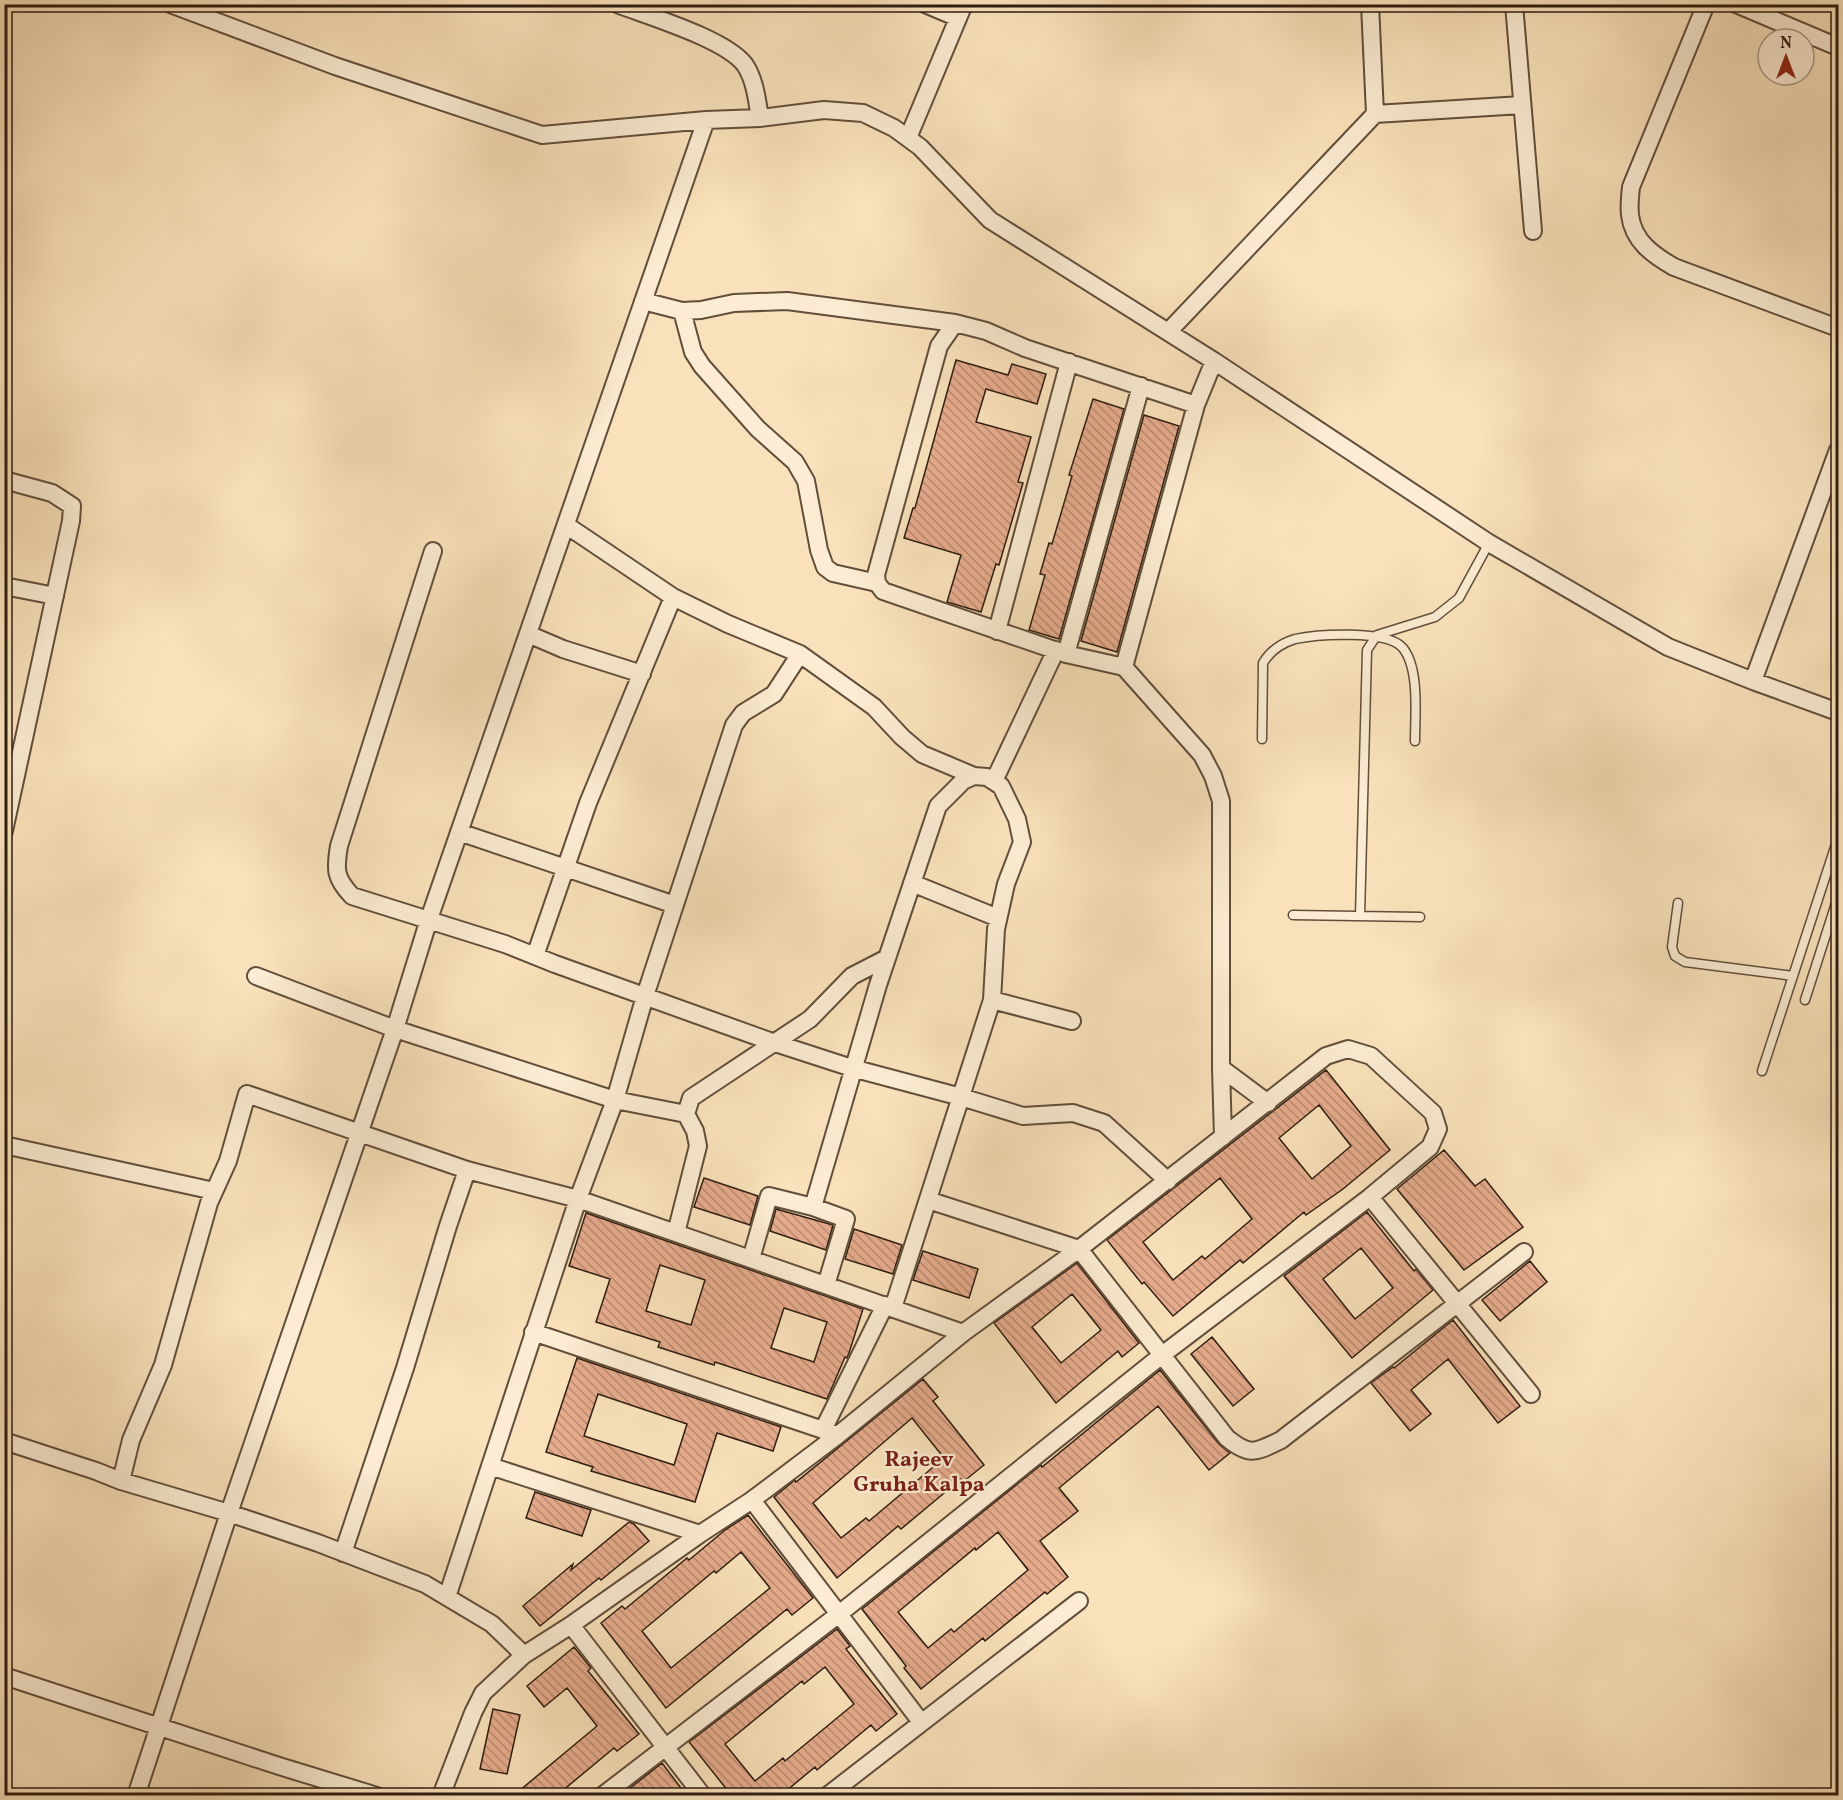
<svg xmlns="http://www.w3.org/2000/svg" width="1843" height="1800" font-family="Vollkorn,serif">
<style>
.building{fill:url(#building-back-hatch);stroke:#2f1d10;stroke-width:1.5;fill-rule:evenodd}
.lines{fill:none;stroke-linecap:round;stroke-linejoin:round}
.service-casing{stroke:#624e3b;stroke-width:11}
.minor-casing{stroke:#624e3b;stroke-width:20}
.service{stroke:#fbecd3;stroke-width:8}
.minor{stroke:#fbecd3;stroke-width:16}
.labels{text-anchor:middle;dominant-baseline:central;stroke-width:4.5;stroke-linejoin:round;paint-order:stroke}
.district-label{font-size:22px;font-weight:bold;fill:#7a1f14;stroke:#fbecd3}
</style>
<defs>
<pattern id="building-back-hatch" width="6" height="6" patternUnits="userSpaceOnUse" patternTransform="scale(1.5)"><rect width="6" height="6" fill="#e6ac8d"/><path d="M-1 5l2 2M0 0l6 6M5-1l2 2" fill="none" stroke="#bb8b72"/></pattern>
</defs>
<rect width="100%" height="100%" fill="#f9e2bb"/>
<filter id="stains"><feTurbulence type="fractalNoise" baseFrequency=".00333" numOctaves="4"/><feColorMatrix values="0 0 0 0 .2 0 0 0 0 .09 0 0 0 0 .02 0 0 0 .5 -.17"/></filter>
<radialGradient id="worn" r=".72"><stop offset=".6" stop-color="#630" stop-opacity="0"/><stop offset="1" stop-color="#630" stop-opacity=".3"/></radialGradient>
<path class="building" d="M956,360L1008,375L1012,364L1046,374L1037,404L986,389L976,422L1031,437L1018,482L1023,483L999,565L996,564L981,612L947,602L961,555L904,538L913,508H915Z
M1093,399L1124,409L1059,639L1029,630L1045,575L1040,574L1049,543L1052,544L1072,476L1069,475Z
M1144,415L1179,426L1117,652L1081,641Z
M1326,1070L1390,1150L1343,1189L1306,1215L1304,1212L1243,1263L1240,1260L1173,1316L1144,1282L1142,1284L1107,1240ZM1319,1105L1351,1146L1312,1179L1279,1138ZM1220,1178L1252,1219L1205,1259L1202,1256L1173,1280L1143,1242Z
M1444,1150L1475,1186L1485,1179L1523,1227L1464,1270L1397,1189Z
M704,1178L758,1196L750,1225L694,1207Z
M776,1209L833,1225L826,1250L770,1231Z
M1367,1212L1414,1271L1416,1269L1433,1290L1352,1358L1284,1276ZM1361,1248L1393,1288L1355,1319L1323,1279Z
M586,1213L863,1309L849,1353L847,1358L845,1357L827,1399L715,1362L714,1365L658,1347L660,1342L596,1322L610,1279L569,1266ZM660,1265L705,1280L691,1325L646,1311ZM784,1308L827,1322L814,1362L771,1348Z
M854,1229L902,1245L893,1274L845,1259Z
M923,1251L978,1269L969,1298L913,1280Z
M1530,1261L1547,1282L1500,1321L1482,1300Z
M1077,1263L1139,1343L1122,1357L1118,1351L1056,1403L994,1323ZM1072,1294L1101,1330L1061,1363L1032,1327Z
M1453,1320L1520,1406L1498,1423L1448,1359L1411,1390L1431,1414L1410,1431L1371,1383L1393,1367L1394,1368Z
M1212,1337L1254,1389L1233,1406L1191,1354Z
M577,1358L781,1427L773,1451L717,1433L695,1502L591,1471L593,1467L546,1452ZM598,1394L687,1424L674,1465L584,1436Z
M1160,1370L1219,1444L1230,1453L1209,1470L1158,1406L1059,1488L1078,1511L1040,1541L1068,1577L1047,1594L1045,1592L985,1641L983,1638L921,1689L904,1668L906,1666L862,1609L1041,1465L1042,1467ZM998,1532L1028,1570L954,1632L951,1629L928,1648L898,1612L975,1548L976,1550Z
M923,1379L938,1397L933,1401L984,1465L963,1482L961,1479L901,1529L898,1526L837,1578L774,1497L795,1480L796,1482ZM912,1418L944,1458L869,1521L866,1518L841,1538L813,1503Z
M535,1492L591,1510L582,1536L526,1518Z
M748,1515L813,1598L792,1615L787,1609L666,1708L601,1623L622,1606L625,1609L687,1558L689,1560L725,1530ZM741,1552L770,1588L671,1668L642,1631L714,1571L716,1573Z
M629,1522L634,1524L649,1541L601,1580L599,1578L540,1626L523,1606L573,1564L571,1570Z
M837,1629L850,1646L846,1649L897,1714L876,1731L871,1725L817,1770L815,1767L780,1796H732L689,1742ZM825,1667L854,1704L785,1761L783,1758L755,1781L725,1744L802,1681L804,1684Z
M574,1647L591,1668L588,1671L639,1734L617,1751L614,1748L556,1796H513L597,1726L567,1688L544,1707L527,1686Z
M493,1709L520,1715L507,1774L480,1769Z
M662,1763L687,1796H620Z"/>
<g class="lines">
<defs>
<path id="service" d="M1262,739L1263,663C1270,651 1282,643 1295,639C1318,634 1386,630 1402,647C1420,667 1415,716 1415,741
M1678,903L1672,947L1675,956L1685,962L1793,976
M1293,915L1420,917
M1360,916L1367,650L1377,635L1435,617L1459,598L1489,543
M1805,1000L1838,897
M1762,1071L1838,838"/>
<path id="minor" d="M170,4L335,66L542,135L706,120L760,118L824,110L863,113L894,128L920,147L990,220L1214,361L1489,543L1668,647L1753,681L1838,712
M617,4C648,16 726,39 745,65C755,80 757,100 760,118
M925,4L958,18
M1514,4L1533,231
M1706,4L1631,187C1630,196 1629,206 1630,215C1633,241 1653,255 1674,267L1838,328
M1736,4L1838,47
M1375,114L1522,105
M908,138L964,4
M643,301L682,311L701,310L734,303L787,301L955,323
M682,311L693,352L702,366L758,429L795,462L806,481L819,550L825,567L833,573L877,583
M1168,332L1375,114L1370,4
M1196,405L1025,348L986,331L955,323L939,346L876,575L877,583L883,591L1066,654L1124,667L1202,755L1213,776L1221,801V1068L1223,1137
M4,480L52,493L72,506L71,521L4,831
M566,525L673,597L728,624L800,654L874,707L902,737L922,754L974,776
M433,551L339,846C335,870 335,878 352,896L505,944L555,964L775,1043L852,1068L961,1097L1023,1116L1073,1113L1104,1123L1168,1181
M4,586L55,596
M997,631L1069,362
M528,634L563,649L642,674
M1066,654L1141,386
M1124,667L1196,405L1214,361
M1753,681L1838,450
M994,781L1056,650
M459,832L675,905
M912,883L998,918
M535,956L588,803L673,597
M256,976L395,1029L615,1100L686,1114
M992,1000L1072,1021
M1221,1068L1268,1103
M4,1145L214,1191
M1370,1197L1531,1394
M928,1200L1079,1249L1227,1438C1250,1457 1256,1452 1281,1440L1524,1252
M813,1207L846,1219L826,1285
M676,1233L698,1146L695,1131L686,1114L691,1098L810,1019L852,976L887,958
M751,1259L769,1196L813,1207L878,985L938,806L963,781L974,776L987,777L1001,786L1017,819L1022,842L1006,884L996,929L992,1000L893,1308
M533,1332L838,1435
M823,1430L885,1305
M4,1441L96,1471L121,1481L229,1513L318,1543L425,1584L492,1624L524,1655
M490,1466L700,1534
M121,1481L131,1440L163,1365L209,1203L228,1161L247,1094L467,1170L578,1199L963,1333
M752,1500L921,1722
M343,1553L405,1368L448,1226L467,1170
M447,1597L578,1199L615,1100L645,996L734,725L743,713L774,694L800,654
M571,1625L703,1796
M4,1676L279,1766L377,1796
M136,1796L229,1513L395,1029L429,919L706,120
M441,1796L473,1713L483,1693L524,1655L571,1625L700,1534L752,1500L838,1435L963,1333L1079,1249L1326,1056L1348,1049L1371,1056L1433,1113L1438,1129L1430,1147L1370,1197L1162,1355L839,1614L602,1796
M827,1796L1079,1601"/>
</defs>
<use href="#service" class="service-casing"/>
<use href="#minor" class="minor-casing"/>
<use href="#service" class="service"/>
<use href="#minor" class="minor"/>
</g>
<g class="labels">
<g class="district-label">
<text x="919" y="1460">Rajeev<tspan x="919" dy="25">Gruha Kalpa</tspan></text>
</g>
</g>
<rect width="1843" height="1800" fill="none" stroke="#f9e2bb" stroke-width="24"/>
<rect x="6" y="6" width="1831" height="1788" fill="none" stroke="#2f1d10" stroke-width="3"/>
<rect x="12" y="12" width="1819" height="1776" fill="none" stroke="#2f1d10" stroke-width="1.5"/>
<g transform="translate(1786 57)"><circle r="28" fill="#fbecd3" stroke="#a99985" stroke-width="1.5"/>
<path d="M0-4.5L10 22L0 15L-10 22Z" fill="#8f2418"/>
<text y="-9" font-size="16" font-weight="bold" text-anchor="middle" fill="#2f1d10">N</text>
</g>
<rect width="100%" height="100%" filter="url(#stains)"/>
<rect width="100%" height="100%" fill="url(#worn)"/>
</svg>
